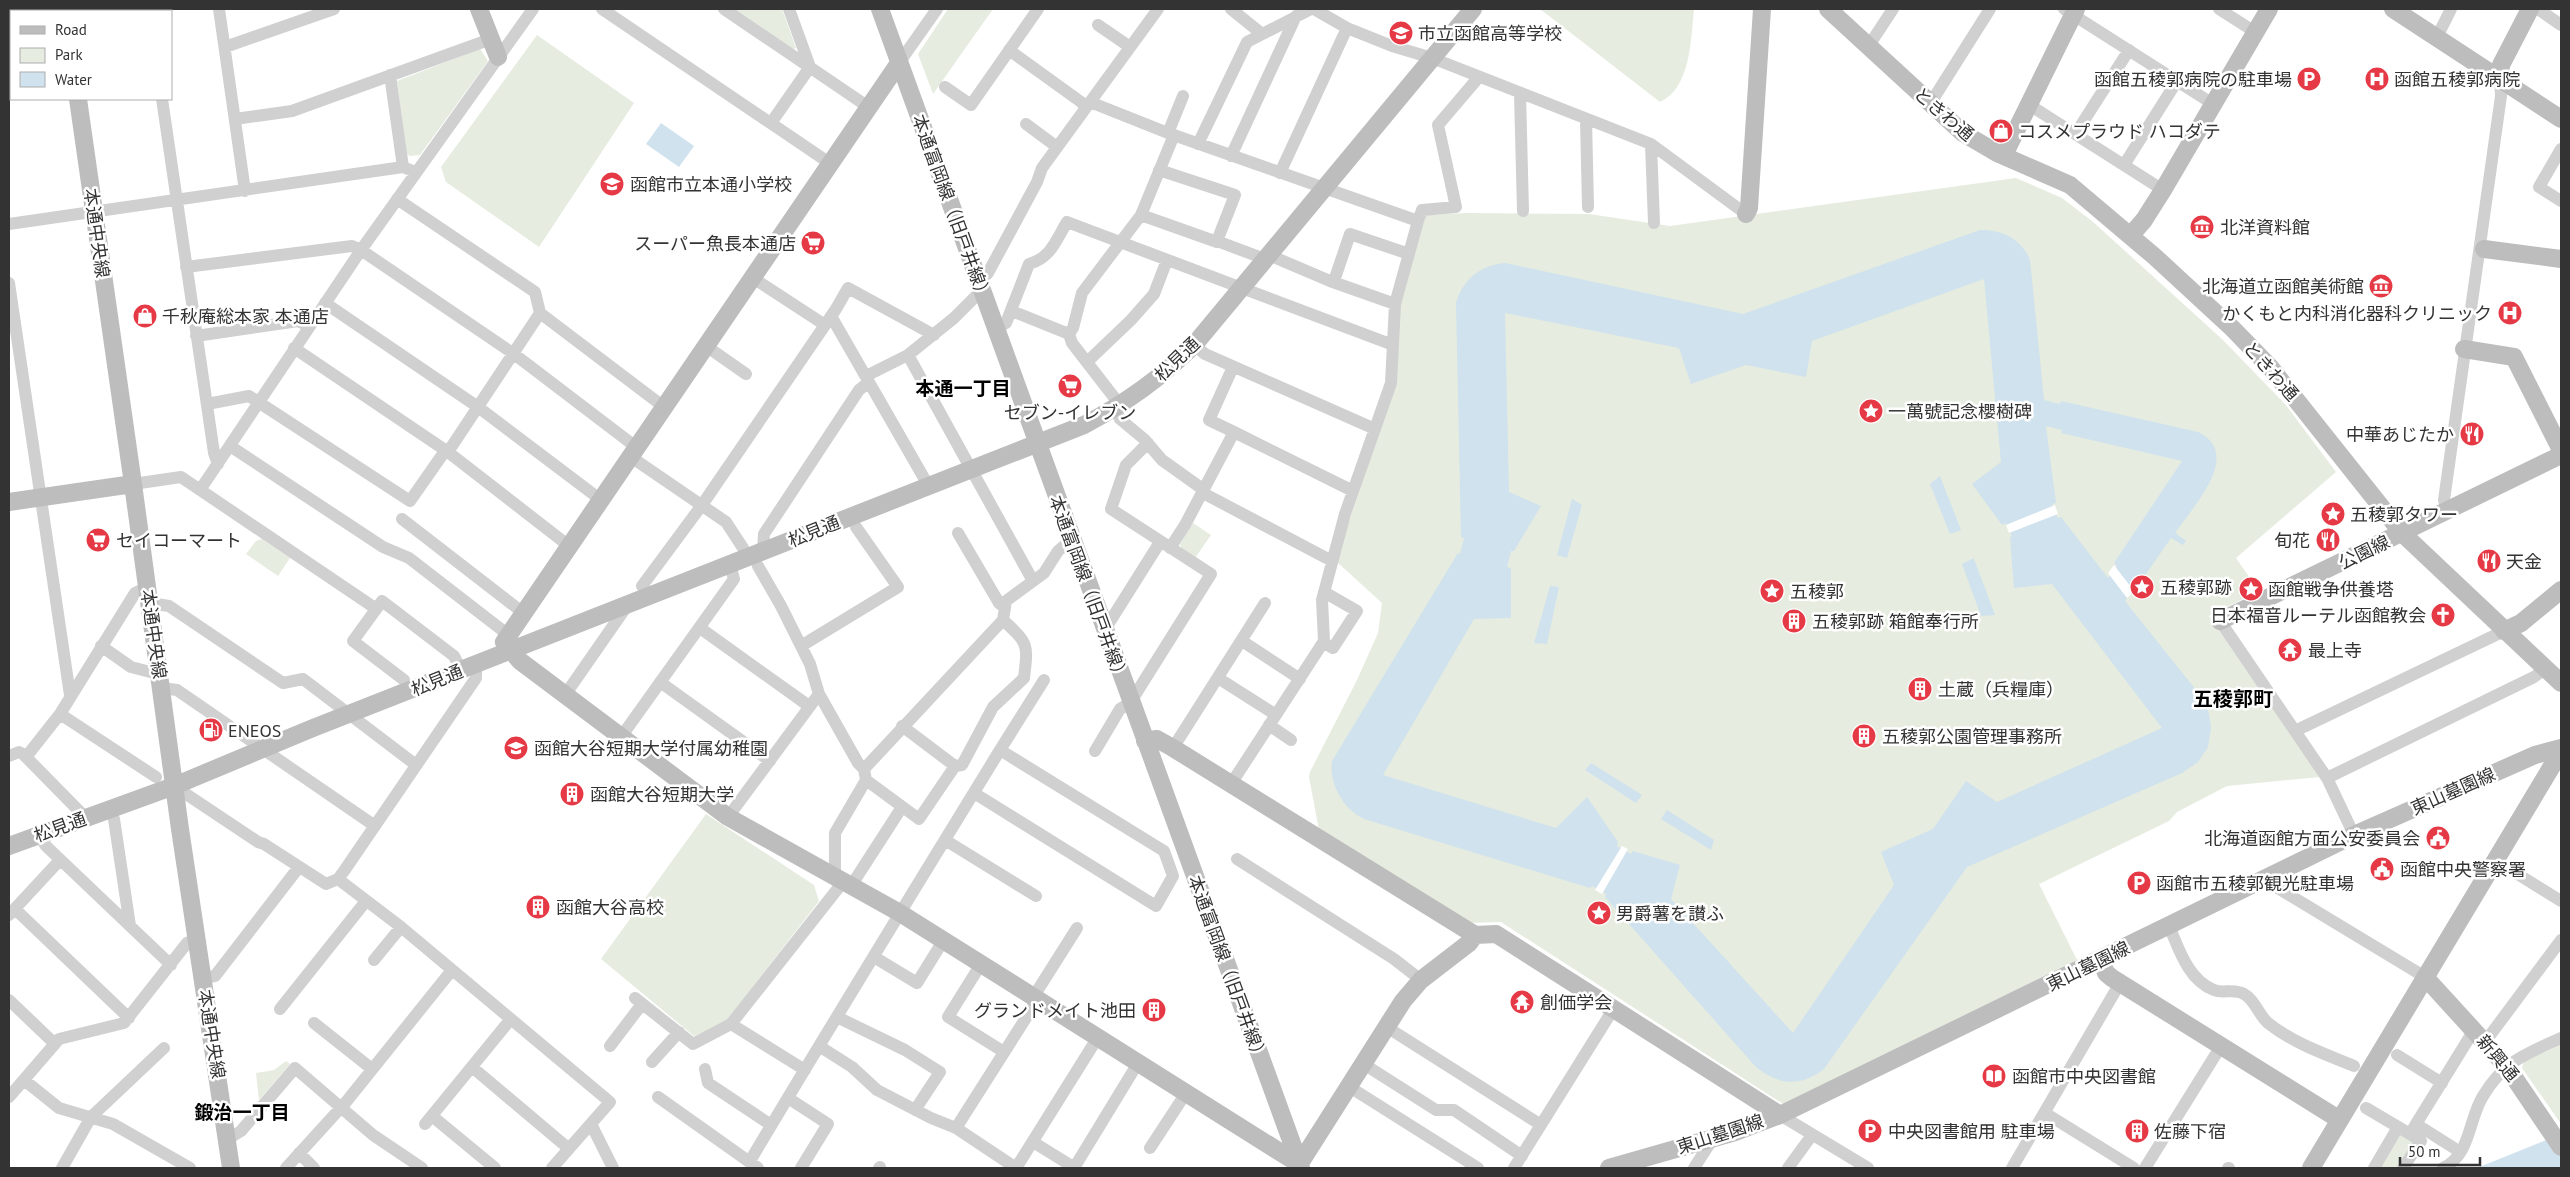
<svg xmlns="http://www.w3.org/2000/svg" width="2570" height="1177" font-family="'PT Sans','Noto Sans JP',sans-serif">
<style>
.green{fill:#e6ecdf}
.water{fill:#cfe2ee;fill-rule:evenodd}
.pier{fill:#fff}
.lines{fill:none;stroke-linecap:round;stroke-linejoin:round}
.street{stroke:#d0d0d0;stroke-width:12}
.secondary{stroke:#bdbdbd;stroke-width:18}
.labels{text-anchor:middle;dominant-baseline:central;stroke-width:5;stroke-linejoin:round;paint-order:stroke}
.poi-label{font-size:18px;fill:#333;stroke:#fff;text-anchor:start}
.street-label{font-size:18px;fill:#333;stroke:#fff}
.neighbourhood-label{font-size:19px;font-weight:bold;fill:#000;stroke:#fff}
.quarter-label{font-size:20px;font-weight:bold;fill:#000;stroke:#fff}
</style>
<rect width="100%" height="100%" fill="#fff"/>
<path class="green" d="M734,9H782L796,48L793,49Z
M948,9H993L933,94L918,54Z
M1540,9H1694C1691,38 1691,88 1660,102Z
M537,35L634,103L539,247L446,182L441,167Z
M480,49L488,61L420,155L410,156L407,154L397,81Z
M2016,178L2062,198L2092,221L2223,340L2285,404L2336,472L2236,558L2259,591L2209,616L2320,777L2227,786L2177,812L2169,821L2039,884L2077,960L1783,1104L1501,922L1466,923L1319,830L1309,777L1310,772L1357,680L1378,633L1382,603L1337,562L1340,548L1396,383L1399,300L1426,215L1466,213L1589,214L1670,226Z
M1193,523L1211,535L1195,558L1182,550L1180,544Z
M262,539L290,558L278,576L246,554L256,541Z
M706,814L814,885L819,901L724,1024L694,1036L601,959Z
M2561,1045V1124L2522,1068L2524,1061Z
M286,1061L290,1064L259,1100L256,1073L274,1070Z
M2399,1132L2415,1143L2399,1168H2378Z"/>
<path class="water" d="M661,123L694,146L679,167L646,144Z
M1980,230C2001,229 2022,239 2030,260L2044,400L2060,404L2061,401L2198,432C2244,454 2192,508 2175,533L2186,541L2183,545L2171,538L2137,587L2135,586L2125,601L2204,700L2209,714L2211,728L2208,747L2198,762L2182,773L1967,867L1824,1069C1801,1087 1778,1086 1755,1066L1605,897L1606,894L1592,886L1590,888L1364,819C1343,809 1329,784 1332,761L1458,553L1460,554L1464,538L1461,537L1456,303C1463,279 1481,265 1505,263L1743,314ZM1984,279L2001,462L1972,484L2002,525L2005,523L2012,536L2010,538L2014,588L2052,584L2162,728L1997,802L1966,781L1933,829L1881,852L1894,885L1793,1033L1671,899L1680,865L1633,851L1631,854L1617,846L1618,842L1587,797L1556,828L1383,775L1474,619L1511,618V568L1507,567L1511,551H1514L1541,506L1509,492L1505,313L1679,348L1691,384L1746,365L1806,377L1812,341ZM2046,426L2062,430L2061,433L2182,461L2114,563L2117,566L2108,578L2061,517L2058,518L2052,504L2056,503Z
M1940,476L1961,530L1950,534L1930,484Z
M1572,499L1582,505L1567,558L1557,555Z
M1974,558V559L1995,615L1981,616L1962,564Z
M1550,586L1559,587L1547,644L1534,643Z
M1591,763L1642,795L1636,803L1585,770Z
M1667,810L1714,840L1711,850L1661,819Z
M2561,1134V1168H2477Z"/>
<path class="pier" d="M2055,505L2058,514L2009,533L2006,525Z
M2114,565L2134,591L2127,598L2108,573Z
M1622,846L1628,849L1602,894L1595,890Z"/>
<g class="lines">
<path class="street" d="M149,9L150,11
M219,9L245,191
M602,9L831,164
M724,9L864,104
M1231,9L1262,34
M1314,9L1347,28L1392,46L1432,58L1651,144L1746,214
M2064,9L2213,104
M2219,9L2255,32
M2538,9L2561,25
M1098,25L1130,47
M2437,37L2451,9
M225,47L334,9
M1868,47L1893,9
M1009,50L1081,102L1086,107
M899,63L937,9
M390,75L403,167
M945,87L971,105L1038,9
M1520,94L1523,211
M162,99L214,453L218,464
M1088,104H1095L1168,133L1418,221
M1930,104L1990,9
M2028,104L2163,190
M235,119L292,111L491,39
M1586,119L1588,207
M771,123L810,67L789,9
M1026,124L1057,147
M1168,133L1183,96
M2076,133L2129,50
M1198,144L1247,42L1311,9
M1651,144L1654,223
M2561,149L2539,187L2561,201
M1231,156L1296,16
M2124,165L2177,81
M1280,173L1347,28
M397,199L535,292L540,313L664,407
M1141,215L1217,242V241L1235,195L1159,170
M9,224L403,167L415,172
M1217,241L1265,259
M1269,255L1330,281L1395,304
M186,267L352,246L361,250L514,354L636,447
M753,278L825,325
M1334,281L1350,234L1409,254
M977,282L988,273L1037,182L1042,168L1158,9
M9,283L70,695
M325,303L478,407L601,500
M1012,311L1069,334
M831,316L928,485
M995,329L1006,323L1029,264C1051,258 1056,240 1067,222L1393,345
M196,336L298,321L309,326
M1194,345L1205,354L1375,429
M706,346L746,374
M294,348L448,452L569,546
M908,355L1033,581
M1087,362L1131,320L1154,294L1167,260
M1233,367L1209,420L1234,432
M866,376L908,355L954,318L981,291
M207,404L249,396L410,501L445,451
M1120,405L1072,343L1069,334L1073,328L1082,293L1141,215L1174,135
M1115,408L1120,419L1144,439L1162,460L1204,490
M230,446L383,547L409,558L502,630
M448,452L540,313
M631,457L726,522L743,548
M133,484L181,477L375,608
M200,490L361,250L533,9
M1203,493L1332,561
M2447,510L2444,500L2501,96L2500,78
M402,519L517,608
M958,533L999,603L1004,607
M1170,548L1185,525L1234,432L1353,491
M763,551L764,534L859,390L869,382
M758,566L781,606L810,664L819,694L858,763L864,769L866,780L919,819L955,766
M642,586L702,505L836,309L848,288L934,335
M150,603L169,606L283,683L303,679L416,765
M2220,621L2327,778L2354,835
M700,628L809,706
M1104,631L1160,542
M1242,641L1300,679
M1323,642L1333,648L1357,611L1324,592
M101,646L131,667L158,674
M801,646L898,587L856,527
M1218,678L1276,715
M660,682L770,761
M162,688L177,690L375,826
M410,691L404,680L353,641L382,601L454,656L461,670
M565,695L629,603
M60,714L156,777
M1269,725L1291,740
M902,726L955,766L962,765L993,707L1024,678C1028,644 1029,644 1003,620L1006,601L1044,573L1058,551L1072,539
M2295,731L2504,631
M621,737L734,579L730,565
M1173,748L1265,603
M1000,750L1044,680
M1095,751L1120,709L1130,703L1211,574L1111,509L1126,465L1148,443
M9,756L19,752L23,754L86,818
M26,757L60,714L135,593L148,587
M864,769L1003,620
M2327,778L2534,677L2545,669
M1231,784L1324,641L1322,600L1345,514L1391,383L1395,304L1418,221L1422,210L1456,207L1438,125L1478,78
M174,786L258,842L264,844L326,884L338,879L344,871L476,678V664
M728,817L819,694
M114,819L130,926
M39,835L46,846L171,965
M945,840L1036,896
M1237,859L1394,959L1421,980
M2495,860L2561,901
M835,878V833L866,780
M338,879L401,927L610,1102L552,1168
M2263,879L2425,977
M851,886L902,807
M15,909L129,1018
M9,915L60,860
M2169,926C2179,949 2188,980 2214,990C2223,994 2234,988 2244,994C2255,1000 2258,1014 2268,1023C2293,1043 2325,1054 2354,1066
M874,957L917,983L943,941
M374,960L401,927
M981,964L948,1017L1004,1052
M203,978L215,976L299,867
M1034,996L1077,928
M635,998L693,1044L731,1024L843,882
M9,1000L55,1044
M280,1009L366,901
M837,1017L905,1050L940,1072L915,1110
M314,1023L372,1069
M731,1024L805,1070
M1385,1026L1541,1125
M2485,1042L2561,940
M610,1046L642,1004
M819,1046L852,1067L877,1090L931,1118L956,1128L1016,1168
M2397,1055L2442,1083
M652,1062L679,1032
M1362,1063L1436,1110H1454L1522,1156
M472,1067L568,1148
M705,1069L708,1083L771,1125
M24,1080L59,1108L113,1124L190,1168
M1348,1086L1478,1168
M9,1097L59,1039L124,1023L187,943L198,939
M658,1097L758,1168
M788,1098L828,1124L801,1168
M2366,1108L2410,1134L2416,1124
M2045,1113L2134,1168
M1780,1115L1868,1168
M432,1116L495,1168
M425,1124L510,1020
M591,1124L613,1168
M956,1128L1038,999
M228,1139L241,1131L295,1068L373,1135L422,1168
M1033,1142L1075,1168
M1150,1148L1186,1093
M2454,1148L2416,1124L2474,1030
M299,1153L314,1168
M750,1161C832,1023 916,887 1000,750L1164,851L1173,876L1156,906L974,793
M62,1168L91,1117L164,1048
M286,1168L346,1102L452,970
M879,1168L880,1167
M1016,1168L1098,1037
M1074,1168L1138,1063
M1514,1168L1614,1008
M1694,1168L1714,1137
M1788,1168L1812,1135
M2012,1168L2120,983
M2145,1168L2221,1046
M2228,1168H2229
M2374,1168L2398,1127
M2403,1168L2421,1141L2410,1134
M2443,1168C2471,1155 2468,1120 2483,1096C2504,1061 2526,1054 2561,1038"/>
<path class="secondary" d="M65,9V11
M479,9L498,57
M880,9L1301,1168
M1828,9L1963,133L1997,153L2070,185L2154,256L2232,328L2270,367L2402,533L2561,683
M2393,9L2561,119
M899,63L504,642L520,661L728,817L900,913L1299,1164
M2500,78L2501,65L2530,9
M78,99L133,484L180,829L231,1168
M2004,155L2076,9
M1746,214L1749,208L1762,9
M2131,235L2144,220L2163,190L2269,9
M2484,249L2561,259
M2464,349L2514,357L2561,450
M9,502L133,484
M2220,621L2561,455
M2504,631L2521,623L2561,590
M1145,741L1157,739L1173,748L1475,935
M9,846L174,786L313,728L1084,425C1126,403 1161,378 1194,345L1473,9
M2101,960L2106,973L2112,978L2340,1120
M2425,977L2507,1067L2561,1147
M1297,1168L1403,1001L1421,980L1469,943L1475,935L1496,934L1780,1115
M1609,1168L1735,1132L1780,1115L2354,835L2535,755L2561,748
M2311,1168L2561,751"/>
</g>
<defs>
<symbol id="school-disc" viewBox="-11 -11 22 22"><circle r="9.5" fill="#e63946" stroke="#fff"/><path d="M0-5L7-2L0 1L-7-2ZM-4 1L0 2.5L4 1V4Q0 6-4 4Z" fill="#fff"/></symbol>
<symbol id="parking-disc" viewBox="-11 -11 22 22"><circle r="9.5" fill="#e63946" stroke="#fff"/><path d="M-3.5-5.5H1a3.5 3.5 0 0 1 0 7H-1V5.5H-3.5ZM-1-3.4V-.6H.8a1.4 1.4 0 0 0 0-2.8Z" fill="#fff"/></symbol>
<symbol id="hospital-disc" viewBox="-11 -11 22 22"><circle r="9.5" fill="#e63946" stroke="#fff"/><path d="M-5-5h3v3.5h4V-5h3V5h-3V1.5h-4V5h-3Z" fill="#fff"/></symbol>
<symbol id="shop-disc" viewBox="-11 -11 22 22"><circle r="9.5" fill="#e63946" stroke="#fff"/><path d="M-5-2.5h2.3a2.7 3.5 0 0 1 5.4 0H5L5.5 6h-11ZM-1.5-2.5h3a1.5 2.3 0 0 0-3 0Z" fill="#fff"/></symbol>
<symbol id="museum-disc" viewBox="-11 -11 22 22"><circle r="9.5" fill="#e63946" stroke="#fff"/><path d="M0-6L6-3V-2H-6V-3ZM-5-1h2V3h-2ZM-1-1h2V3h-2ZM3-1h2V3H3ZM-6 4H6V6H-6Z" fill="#fff"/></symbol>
<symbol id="supermarket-disc" viewBox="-11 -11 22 22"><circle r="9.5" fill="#e63946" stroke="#fff"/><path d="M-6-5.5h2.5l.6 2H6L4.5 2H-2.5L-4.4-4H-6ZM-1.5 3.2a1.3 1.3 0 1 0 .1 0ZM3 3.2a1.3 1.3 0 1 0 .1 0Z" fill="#fff"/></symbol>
<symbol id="sight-disc" viewBox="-11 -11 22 22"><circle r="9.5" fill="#e63946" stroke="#fff"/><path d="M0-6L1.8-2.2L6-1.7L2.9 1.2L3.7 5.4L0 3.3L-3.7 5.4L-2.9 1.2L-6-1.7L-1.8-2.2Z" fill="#fff"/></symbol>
<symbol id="restaurant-disc" viewBox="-11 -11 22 22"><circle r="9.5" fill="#e63946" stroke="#fff"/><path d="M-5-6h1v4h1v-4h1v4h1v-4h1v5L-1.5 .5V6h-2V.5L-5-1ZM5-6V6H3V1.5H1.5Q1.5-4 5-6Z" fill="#fff"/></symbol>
<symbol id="church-disc" viewBox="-11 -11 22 22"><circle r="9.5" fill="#e63946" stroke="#fff"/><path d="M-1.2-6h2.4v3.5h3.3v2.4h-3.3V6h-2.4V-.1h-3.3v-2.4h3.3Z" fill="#fff"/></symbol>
<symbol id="building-disc" viewBox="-11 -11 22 22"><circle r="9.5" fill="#e63946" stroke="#fff"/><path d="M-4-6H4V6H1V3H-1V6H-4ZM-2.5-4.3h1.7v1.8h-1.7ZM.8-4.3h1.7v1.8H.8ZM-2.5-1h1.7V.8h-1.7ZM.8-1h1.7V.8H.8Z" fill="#fff"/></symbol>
<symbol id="temple-disc" viewBox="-11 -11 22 22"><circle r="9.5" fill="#e63946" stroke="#fff"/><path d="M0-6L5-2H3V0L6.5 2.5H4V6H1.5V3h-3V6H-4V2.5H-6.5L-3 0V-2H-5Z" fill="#fff"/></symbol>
<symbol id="fuel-disc" viewBox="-11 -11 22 22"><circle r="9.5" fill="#e63946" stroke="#fff"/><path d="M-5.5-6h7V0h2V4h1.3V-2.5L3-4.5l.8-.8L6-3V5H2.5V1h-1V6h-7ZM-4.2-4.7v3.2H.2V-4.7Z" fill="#fff"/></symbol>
<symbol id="civic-disc" viewBox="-11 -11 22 22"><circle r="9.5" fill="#e63946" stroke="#fff"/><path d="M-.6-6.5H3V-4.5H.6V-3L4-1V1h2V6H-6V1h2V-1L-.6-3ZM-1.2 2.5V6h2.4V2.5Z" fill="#fff"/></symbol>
<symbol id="library-disc" viewBox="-11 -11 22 22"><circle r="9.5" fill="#e63946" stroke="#fff"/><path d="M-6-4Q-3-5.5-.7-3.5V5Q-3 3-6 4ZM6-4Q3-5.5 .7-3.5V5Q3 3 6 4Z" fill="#fff"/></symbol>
</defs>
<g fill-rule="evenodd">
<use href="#school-disc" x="1387" y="19" width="28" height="28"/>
<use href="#parking-disc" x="2295" y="65" width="28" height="28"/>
<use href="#hospital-disc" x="2363" y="65" width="28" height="28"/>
<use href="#shop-disc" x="1987" y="117" width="28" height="28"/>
<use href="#school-disc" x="598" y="170" width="28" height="28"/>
<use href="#museum-disc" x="2188" y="213" width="28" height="28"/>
<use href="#supermarket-disc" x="799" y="229" width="28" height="28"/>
<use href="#museum-disc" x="2367" y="272" width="28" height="28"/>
<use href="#hospital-disc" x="2496" y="299" width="28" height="28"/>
<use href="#shop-disc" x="131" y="302" width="28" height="28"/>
<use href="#supermarket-disc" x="1056" y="372" width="28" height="28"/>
<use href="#sight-disc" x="1857" y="397" width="28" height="28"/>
<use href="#restaurant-disc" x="2458" y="420" width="28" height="28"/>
<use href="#sight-disc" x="2319" y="500" width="28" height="28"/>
<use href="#supermarket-disc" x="84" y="526" width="28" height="28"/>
<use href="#restaurant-disc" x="2314" y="526" width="28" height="28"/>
<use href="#restaurant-disc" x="2475" y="547" width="28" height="28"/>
<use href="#sight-disc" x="2128" y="573" width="28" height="28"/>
<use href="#sight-disc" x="2237" y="575" width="28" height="28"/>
<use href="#sight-disc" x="1758" y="577" width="28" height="28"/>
<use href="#church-disc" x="2429" y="601" width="28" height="28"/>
<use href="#building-disc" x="1780" y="607" width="28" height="28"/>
<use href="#temple-disc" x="2276" y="636" width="28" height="28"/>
<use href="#building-disc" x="1906" y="675" width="28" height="28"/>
<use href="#fuel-disc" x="197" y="716" width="28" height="28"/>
<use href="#building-disc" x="1850" y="722" width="28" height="28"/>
<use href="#school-disc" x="502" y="734" width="28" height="28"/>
<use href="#building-disc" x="558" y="780" width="28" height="28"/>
<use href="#civic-disc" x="2424" y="824" width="28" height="28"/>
<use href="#civic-disc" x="2368" y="855" width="28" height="28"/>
<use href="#parking-disc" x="2125" y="869" width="28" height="28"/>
<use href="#building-disc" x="524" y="893" width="28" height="28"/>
<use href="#sight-disc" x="1585" y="899" width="28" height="28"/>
<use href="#temple-disc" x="1508" y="988" width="28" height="28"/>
<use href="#building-disc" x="1140" y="996" width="28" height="28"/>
<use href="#library-disc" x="1980" y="1062" width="28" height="28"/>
<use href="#parking-disc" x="1856" y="1117" width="28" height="28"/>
<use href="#building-disc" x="2123" y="1117" width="28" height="28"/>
</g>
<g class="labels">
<g class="poi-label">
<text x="1418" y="33">市立函館高等学校</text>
<text x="2292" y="79" text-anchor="end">函館五稜郭病院の駐車場</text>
<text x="2394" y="79">函館五稜郭病院</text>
<text x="2018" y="131">コスメプラウド ハコダテ</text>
<text x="630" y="184">函館市立本通小学校</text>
<text x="2220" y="227">北洋資料館</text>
<text x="796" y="243" text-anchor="end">スーパー魚長本通店</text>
<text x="2364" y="286" text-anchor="end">北海道立函館美術館</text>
<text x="2492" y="313" text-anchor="end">かくもと内科消化器科クリニック</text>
<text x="162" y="316">千秋庵総本家 本通店</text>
<text x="1888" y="411">一萬號記念櫻樹碑</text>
<text x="1070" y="412" text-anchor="middle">セブン-イレブン</text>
<text x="2454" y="434" text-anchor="end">中華あじたか</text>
<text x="2350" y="514">五稜郭タワー</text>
<text x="116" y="540">セイコーマート</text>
<text x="2310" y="540" text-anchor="end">旬花</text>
<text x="2506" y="561">天金</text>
<text x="2160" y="587">五稜郭跡</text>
<text x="2268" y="589">函館戦争供養塔</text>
<text x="1790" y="591">五稜郭</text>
<text x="2426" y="615" text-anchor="end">日本福音ルーテル函館教会</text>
<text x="1812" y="621">五稜郭跡 箱館奉行所</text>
<text x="2308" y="650">最上寺</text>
<text x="1938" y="689">土蔵（兵糧庫）</text>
<text x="228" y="730">ENEOS</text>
<text x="1882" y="736">五稜郭公園管理事務所</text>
<text x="534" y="748">函館大谷短期大学付属幼稚園</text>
<text x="590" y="794">函館大谷短期大学</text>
<text x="2420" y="838" text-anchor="end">北海道函館方面公安委員会</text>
<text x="2400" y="869">函館中央警察署</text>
<text x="2156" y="883">函館市五稜郭観光駐車場</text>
<text x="556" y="907">函館大谷高校</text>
<text x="1616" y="913">男爵薯を讃ふ</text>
<text x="1540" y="1002">創価学会</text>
<text x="1136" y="1010" text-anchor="end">グランドメイト池田</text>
<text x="2012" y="1076">函館市中央図書館</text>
<text x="1888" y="1131">中央図書館用 駐車場</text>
<text x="2154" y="1131">佐藤下宿</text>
</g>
<g class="street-label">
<text transform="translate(1944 114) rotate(40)">ときわ通</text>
<text transform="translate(952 208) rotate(70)">本通富岡線（旧戸井線）</text>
<text transform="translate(97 233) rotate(82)">本通中央線</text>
<text transform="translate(1177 359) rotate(-44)">松見通</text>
<text transform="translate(2271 371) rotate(48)">ときわ通</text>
<text transform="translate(814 531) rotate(-22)">松見通</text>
<text transform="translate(2364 552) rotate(-26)">公園線</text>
<text transform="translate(1089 589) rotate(70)">本通富岡線（旧戸井線）</text>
<text transform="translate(154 634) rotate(82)">本通中央線</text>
<text transform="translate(437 680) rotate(-22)">松見通</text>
<text transform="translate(2453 791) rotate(-24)">東山墓園線</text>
<text transform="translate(60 827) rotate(-20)">松見通</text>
<text transform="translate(2088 966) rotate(-26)">東山墓園線</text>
<text transform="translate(1228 969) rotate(70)">本通富岡線（旧戸井線）</text>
<text transform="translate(212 1034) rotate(81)">本通中央線</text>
<text transform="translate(2498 1058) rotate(50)">新興通</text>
<text transform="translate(1720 1134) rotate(-18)">東山墓園線</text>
</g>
<g class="neighbourhood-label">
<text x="963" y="388">本通一丁目</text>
<text x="242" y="1112">鍛治一丁目</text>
</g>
<g class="quarter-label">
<text x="2233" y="699">五稜郭町</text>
</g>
</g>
<rect width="2570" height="1177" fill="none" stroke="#333333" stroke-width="20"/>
<rect x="10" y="10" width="162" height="90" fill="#ffffff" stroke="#adadad"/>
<rect x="20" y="26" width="25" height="8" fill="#bdbdbd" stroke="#adadad"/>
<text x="55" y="35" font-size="15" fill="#333333">Road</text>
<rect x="20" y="48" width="25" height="15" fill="#e6ecdf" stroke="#adadad"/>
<text x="55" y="60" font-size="15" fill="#333333">Park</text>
<rect x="20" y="72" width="25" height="15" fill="#cfe2ee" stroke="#adadad"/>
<text x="55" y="85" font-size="15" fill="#333333">Water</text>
<path d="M2400 1157v8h80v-8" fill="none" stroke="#333333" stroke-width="2.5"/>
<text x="2408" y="1157" font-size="15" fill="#333333" stroke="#ffffff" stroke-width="4" paint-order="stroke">50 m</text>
</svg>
